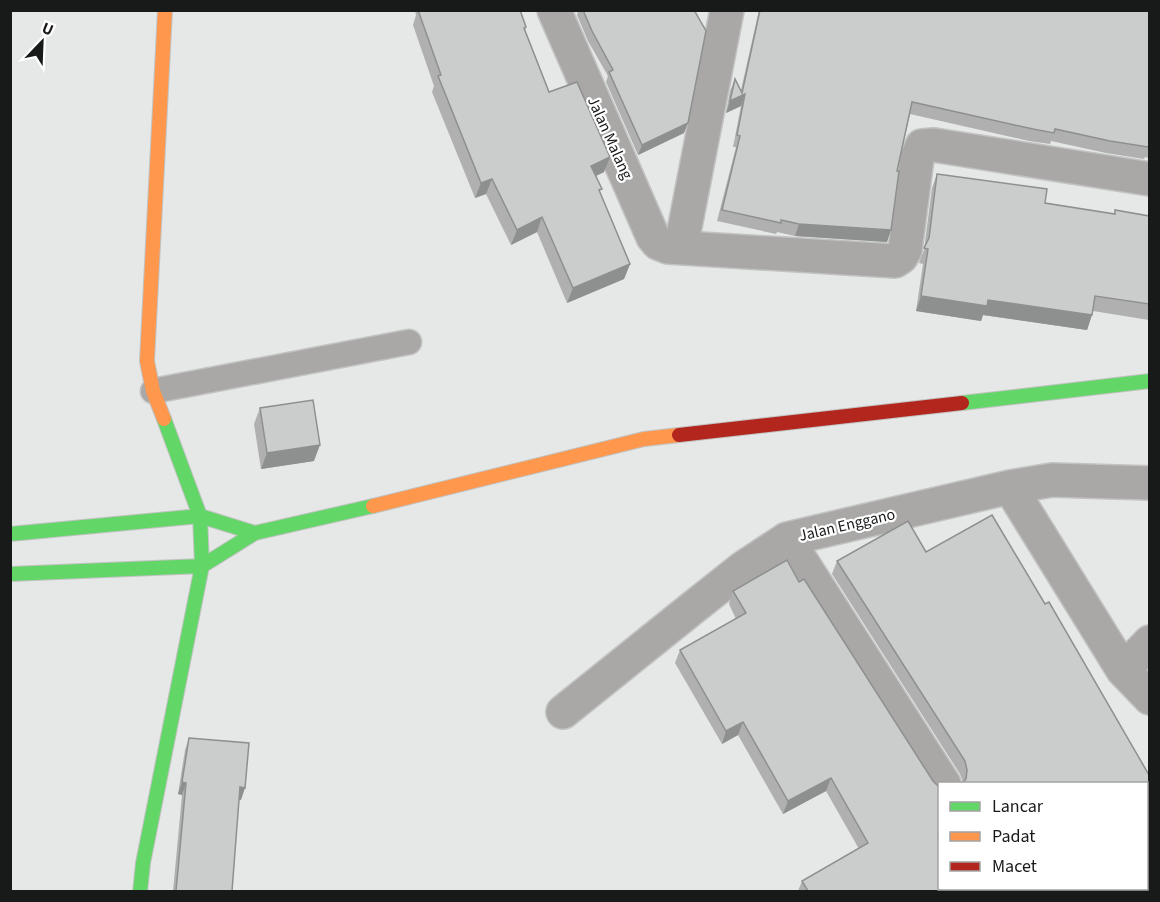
<svg xmlns="http://www.w3.org/2000/svg" width="1160" height="902" font-family="'Source Sans 3',sans-serif">
<style>
.lines{fill:none;stroke-linecap:round;stroke-linejoin:round}
.lane-casing{stroke:#c1c2c1;stroke-width:27}
.street-casing{stroke:#c1c2c1;stroke-width:36}
.fast-casing{stroke:#c1c2c1;stroke-width:16}
.slow-casing{stroke:#c1c2c1;stroke-width:16}
.jam-casing{stroke:#c1c2c1;stroke-width:16}
.lane{stroke:#aaa7a7;stroke-width:24}
.street{stroke:#aaa7a7;stroke-width:33}
.fast{stroke:#63d668;stroke-width:14}
.slow{stroke:#ff974d;stroke-width:14}
.jam{stroke:#b3261e;stroke-width:14}
.wall{fill:#afb0af}
.shaded-wall{fill:#8e908f}
.building{fill:#cbcdcc;stroke:#8e908f;stroke-width:1.5}
.labels{text-anchor:middle;dominant-baseline:central;stroke-width:4.5;stroke-linejoin:round;paint-order:stroke}
.street-label{font-size:16px;fill:#181a19;stroke:#fff}
</style>
<rect width="100%" height="100%" fill="#e5e8e6"/>
<g class="lines">
<defs>
<path id="lane" d="M153,391L409,342"/>
<path id="street" d="M554,10L653,237L658,243L668,247L895,261L901,257L905,250L917,158L922,146L934,145L1150,179
M681,247L727,10
M1010,487L1123,670L1150,698
M787,539L944,784
M1123,670L1150,642
M563,712L690,610L743,568L787,539L1010,487L1052,480L1150,483
M1146,843L1150,841
M1011,888L1013,892
M1086,892L1089,888"/>
<path id="fast" d="M962,403L1150,381
M10,534L200,516L255,533
M10,574L202,566L255,533L373,506
M140,892L143,863L202,566L200,516L164,419"/>
<path id="slow" d="M164,419L153,391L147,361L165,10
M373,506L644,439L679,435"/>
<path id="jam" d="M679,435L962,403"/>
</defs>
<use href="#lane" class="lane-casing"/>
<use href="#street" class="street-casing"/>
<use href="#fast" class="fast-casing"/>
<use href="#slow" class="slow-casing"/>
<use href="#jam" class="jam-casing"/>
<use href="#lane" class="lane"/>
<use href="#street" class="street"/>
<use href="#fast" class="fast"/>
<use href="#slow" class="slow"/>
<use href="#jam" class="jam"/>
</g>
<path class="wall" d="M415,10H520L526,27L525,31L549,92L604,172L596,176L600,194L630,264L624,279L567,303L537,232L511,245L486,194L475,198L432,92L434,86L413,25L416,15Z
M578,10H694L684,133L638,155L606,82L608,76L588,41L577,15Z
M759,10H1149V158L1145,157L1144,159L1106,153L1051,141L1050,144L1029,141L910,114L897,171L887,242L795,236L777,232L776,234L717,221L736,147H733L741,106L726,113L730,91L735,79L741,90Z
M937,174L1045,203L1114,214L1115,210L1149,216V320L1093,311L1087,330L983,315L981,321L916,311L923,264L919,263L924,250L932,188Z
M260,408L314,461L261,469L254,424Z
M992,515L1045,604L1049,602L1149,775V819L1146,821V783H962L963,782L960,774L832,574L837,561L908,521L926,552Z
M733,591L939,888L969,891H798L802,881L859,849L826,791L783,814L738,735L722,744L675,663L680,650L736,619L729,604Z
M189,738L241,800L239,799L232,891H173L182,795L178,794L185,750Z"/>
<path class="shaded-wall" d="M745,94L741,106L726,113L730,101Z
M688,123L684,133L638,155L642,145Z
M610,157L604,172L585,181L591,166Z
M492,179L486,194L475,198L481,183Z
M542,217L537,232L511,245L517,230Z
M799,224L891,230L887,242L795,236Z
M630,264L624,279L567,303L573,288Z
M921,296L988,300L1092,315L1087,330L983,315L981,321L916,311Z
M320,445L314,461L261,469L267,453Z
M743,722L738,735L722,744L726,731Z
M831,778L826,791L783,814L788,801Z
M182,782L186,783L182,795L178,794Z
M240,787L245,788L241,800L236,799Z
M1149,809V819L1146,821V811Z"/>
<path class="building" d="M418,10H520L526,27L524,28L549,92L577,82L610,157L591,166L602,189L599,190L630,264L573,288L542,217L517,230L492,179L481,183L438,76L441,75Z
M583,10H694L706,31L688,123L642,145L609,72L613,70L592,31Z
M760,10H1149V146V145L1148,147L1110,141L1055,129L1054,133L1033,129L912,102L897,171H899L891,230L799,224L781,220V223L722,210L740,136L737,135L745,94L730,101L735,79L742,93Z
M937,174L1047,189L1045,203L1115,214V210L1149,216V304L1095,296L1092,315L988,300L987,306L921,296L928,249L924,248L929,238Z
M313,400L320,445L267,453L260,408Z
M992,515L1045,604L1049,602L1149,775V809L1146,811V783H962L966,779L967,770L965,761L837,561L908,521L926,552Z
M787,560L799,582L804,579L933,781L939,787V836L938,837L939,840V888H967L969,891H808L802,881L868,843L831,778L788,801L743,722L726,731L680,650L746,613L733,591Z
M189,738L249,743L245,788L240,787L232,891H176L186,783L182,782Z"/>
<g class="labels">
<g class="street-label">
<text transform="translate(610 138) rotate(66)">Jalan Malang</text>
<text transform="translate(847 525) rotate(-13)">Jalan Enggano</text>
</g>
</g>
<rect width="1160" height="902" fill="none" stroke="#181a19" stroke-width="24"/>
<rect x="938" y="782" width="210" height="108" fill="#ffffff" stroke="#a3a3a3" stroke-width="1.5"/>
<rect x="950" y="802" width="30" height="9" fill="#63d668" stroke="#a3a3a3" stroke-width="1.5"/>
<text x="992" y="812" font-size="18" fill="#181a19">Lancar</text>
<rect x="950" y="832" width="30" height="9" fill="#ff974d" stroke="#a3a3a3" stroke-width="1.5"/>
<text x="992" y="842" font-size="18" fill="#181a19">Padat</text>
<rect x="950" y="862" width="30" height="9" fill="#b3261e" stroke="#a3a3a3" stroke-width="1.5"/>
<text x="992" y="872" font-size="18" fill="#181a19">Macet</text>
<g transform="translate(42 42) rotate(23)" stroke="#ffffff" stroke-width="4.5" paint-order="stroke">
<path d="M0-4.5L10 22L0 15L-10 22Z" fill="#181a19"/>
<text y="-9" font-size="16" font-weight="bold" text-anchor="middle" fill="#181a19">U</text>
</g>
</svg>
